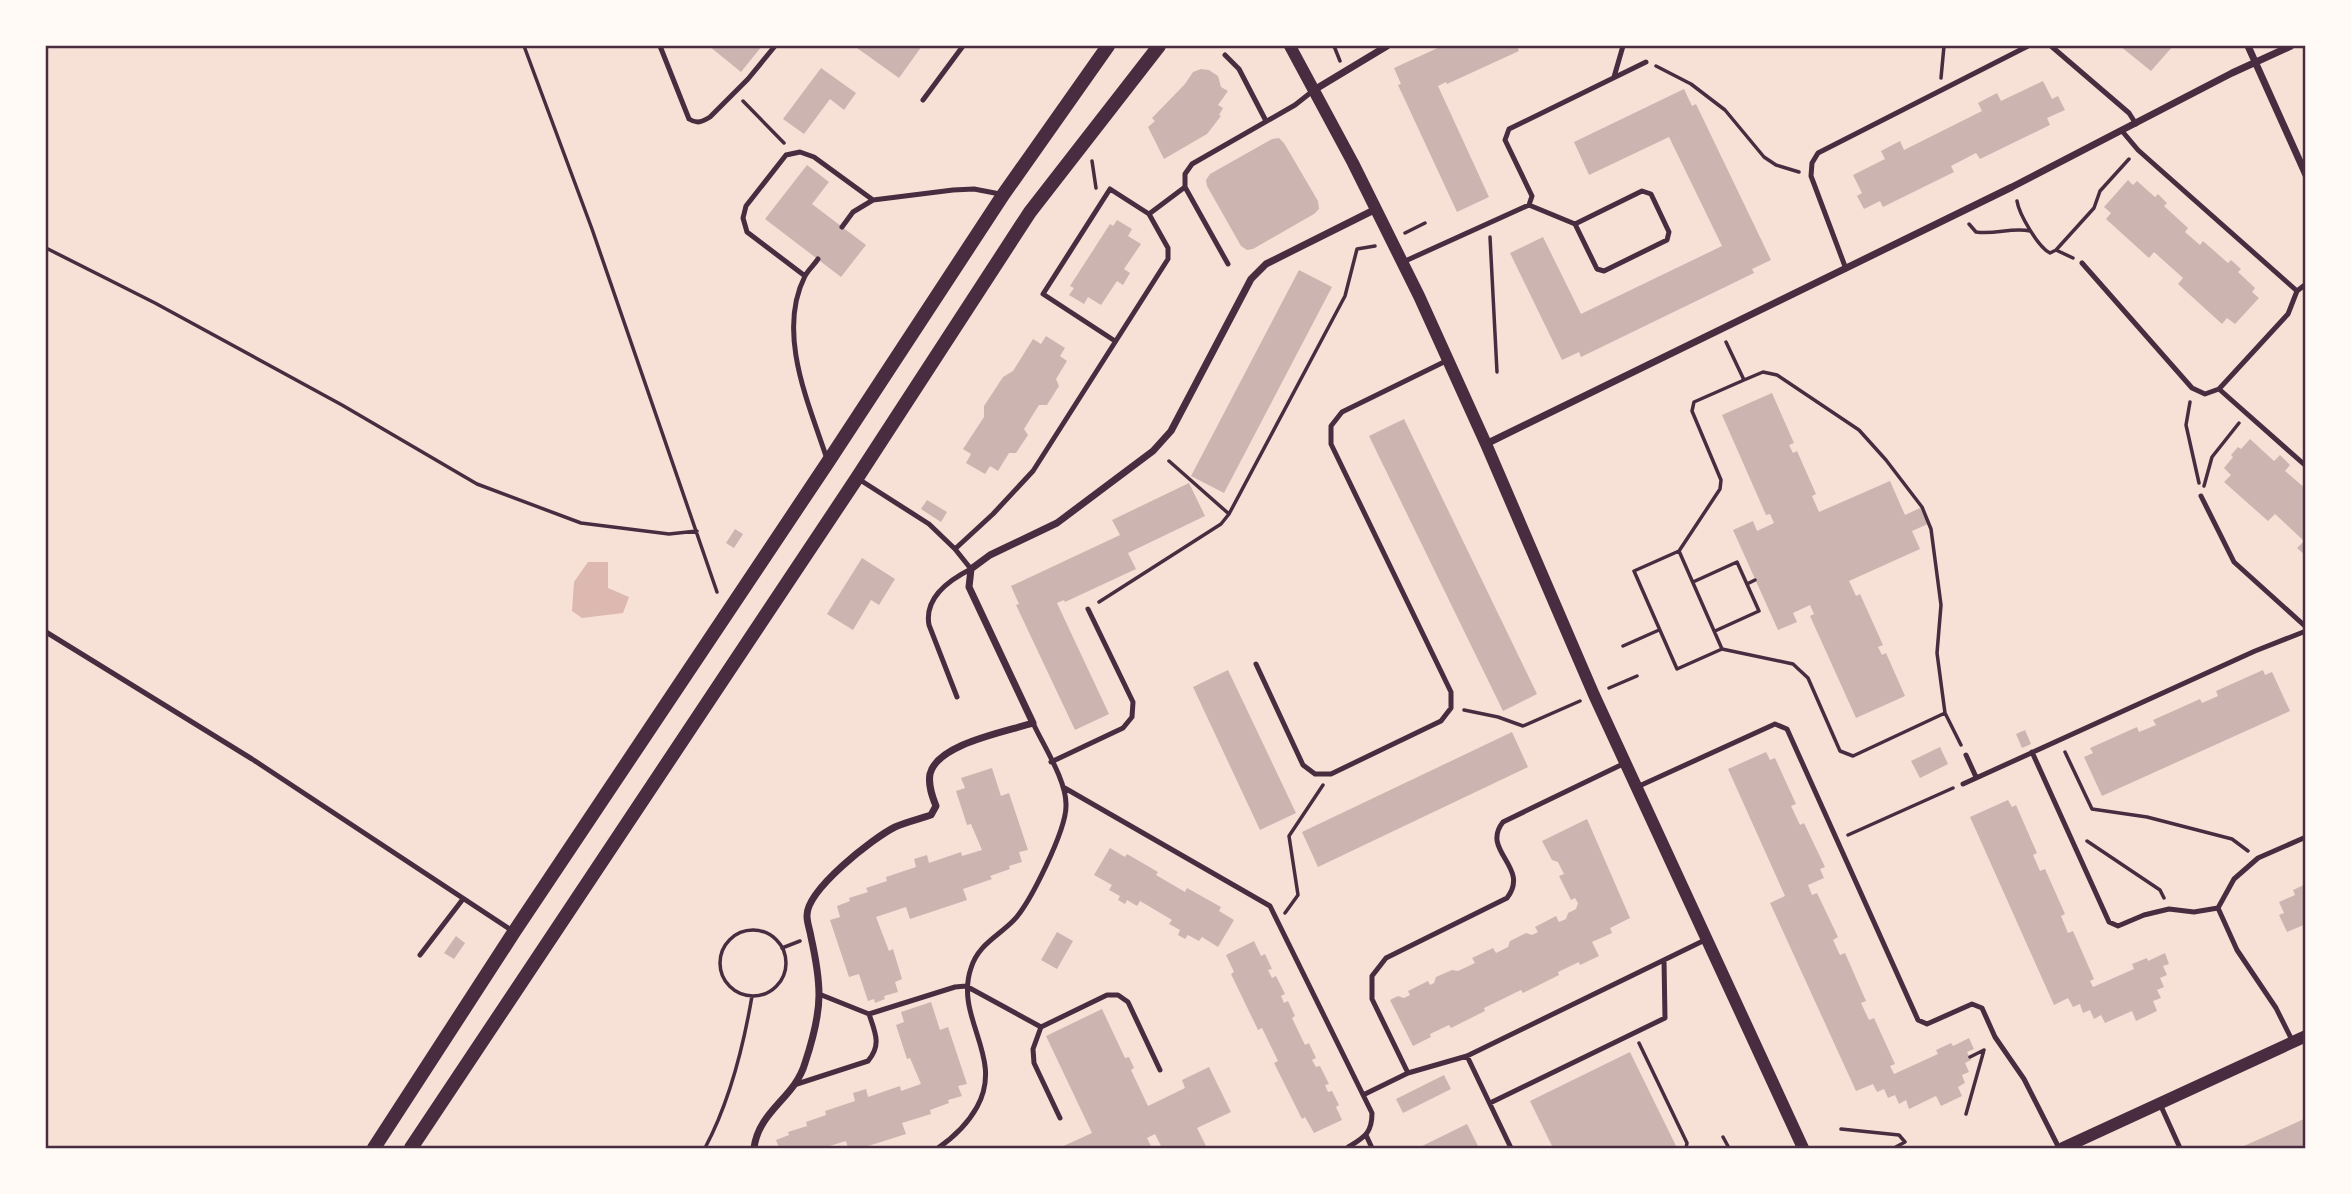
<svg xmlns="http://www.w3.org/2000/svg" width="2351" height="1194" font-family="'Times New Roman',serif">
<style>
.water{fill:#dcb8b0}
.building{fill:#ccb4b1}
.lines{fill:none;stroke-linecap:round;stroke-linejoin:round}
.path{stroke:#4a2c40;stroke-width:3.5}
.service{stroke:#4a2c40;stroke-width:5}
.minor{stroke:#4a2c40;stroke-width:7}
.tertiary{stroke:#4a2c40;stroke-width:12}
.secondary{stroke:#4a2c40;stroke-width:14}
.neatline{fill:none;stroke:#4a2c40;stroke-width:2.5}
</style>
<rect width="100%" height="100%" fill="#f7e1d7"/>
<path class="water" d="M588,562H608V588L629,597L623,613L582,618L572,611L574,582Z"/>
<path class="building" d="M709,46H762L741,72Z
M859,46H922L899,78L857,48Z
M1442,46H1517L1519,51L1447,84L1446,82L1438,86L1489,197L1457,212L1398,85L1401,84L1394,68Z
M2120,46H2173L2151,71Z
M821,68L856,93L844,110L830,99L804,134L783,119Z
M1201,69L1209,70L1218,76L1221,87L1228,91L1218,105L1223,108L1219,115L1221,116L1207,134L1164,159L1148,127L1155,121L1152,118L1185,84L1193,72Z
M2043,81L2052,99L2058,96L2065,110L2047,118L2050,125L1980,159L1976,153L1951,166L1954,172L1883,207L1880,201L1864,209L1857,196L1862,193L1853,175L1885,159L1881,151L1900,141L1904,150L1982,111L1978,103L1997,93L2001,101Z
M1684,89L1692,106L1696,104L1771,260L1752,269L1754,273L1581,357L1579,352L1562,360L1510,253L1543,237L1581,314L1722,246L1669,137L1589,175L1574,142Z
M1279,138L1284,143L1318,201L1319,209L1314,214L1253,249L1247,250L1241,246L1207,186L1206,180L1210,174L1272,139Z
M807,165L829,182L812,204L866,245L841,277L765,219Z
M2128,180L2133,185L2137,181L2155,197L2158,194L2167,203L2164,206L2188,228L2185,232L2200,245L2203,241L2228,263L2231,260L2241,269L2238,272L2255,288L2252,292L2259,298L2235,324L2227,318L2222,324L2178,284L2183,278L2154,252L2149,258L2106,219L2111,213L2104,207Z
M1117,220L1132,229L1128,236L1141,244L1124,269L1130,273L1123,285L1117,281L1101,305L1088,297L1084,304L1069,295L1074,288L1070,286L1110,224L1113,226Z
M1299,270L1332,287L1224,493L1191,476Z
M1046,336L1065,348L1060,356L1067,361L1056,379L1059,386L1047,405H1039L1024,429L1028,435L1016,453H1009L998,471L990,466L985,474L966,463L971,454L963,449L984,417V406L1003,377L1013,371L1033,339L1041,344Z
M1772,393L1794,443L1789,445L1793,453L1797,451L1816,494L1812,496L1819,512L1890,481L1905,515L1920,508L1928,524L1912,531L1920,549L1849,581L1856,596L1860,594L1883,645L1878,647L1882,655L1886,653L1905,696L1856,718L1810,616L1814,614L1810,605L1793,613L1797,622L1778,630L1733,530L1753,521L1757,531L1774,523L1770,514L1766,515L1722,415Z
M1404,419L1537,694L1503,711L1369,436Z
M2250,439L2274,461L2280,455L2290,465L2285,471L2306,489V556L2297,548L2304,541L2275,514L2268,521L2224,482L2231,475L2224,468L2233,457L2231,455L2238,447L2241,449Z
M1189,483L1205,516L1128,553L1136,569L1065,602L1064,600L1057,603L1109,714L1075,730L1016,605L1019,604L1011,586L1120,535L1112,520Z
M927,500L947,512L941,522L921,509Z
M735,529L743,534L734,548L726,543Z
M862,558L895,579L879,605L871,600L853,630L827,614Z
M1228,670L1296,813L1260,830L1193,687Z
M2263,670L2265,675L2272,672L2290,711L2102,796L2084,757L2093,753L2090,748L2137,727L2139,732L2156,725L2153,720L2200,699L2202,703L2218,696L2216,691Z
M2025,730L2031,744L2022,748L2016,734Z
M1512,732L1528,767L1318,867L1302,832Z
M1940,747L1948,764L1920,778L1911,761Z
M1766,752L1770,760L1775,758L1796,804L1791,806L1800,825L1804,823L1825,867L1820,869L1824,878L1808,885L1812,895L1817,893L1838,937L1833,940L1840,955L1845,953L1866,1001L1861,1003L1869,1020L1874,1018L1895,1064L1890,1066L1894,1074L1938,1054L1936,1050L1951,1043L1953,1046L1969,1038L1974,1049L1967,1052L1971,1060L1965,1063L1969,1072L1962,1075L1965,1083L1958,1087L1962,1096L1941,1106L1936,1096L1909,1109L1906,1100L1899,1104L1895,1095L1888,1098L1884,1089L1877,1092L1873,1084L1856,1091L1770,903L1785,896L1728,769Z
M992,768L1001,796L1009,793L1028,850L1019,852L1022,862L1009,866L1010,869L990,876L992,879L963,889L967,900L910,919L906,907L876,917L889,951L893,949L902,979L895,982L898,992L884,996L885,999L875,1003L874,999L868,1001L859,974L849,977L830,920L840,917L837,906L850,901L849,898L868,892L866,888L887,881L886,877L916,867L914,859L927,855L929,863L961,852L962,856L982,850L971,824L967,825L956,791L965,788L961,778Z
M2008,800L2012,807L2016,805L2037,853L2033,855L2040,871L2045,869L2065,914L2061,916L2068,933L2073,931L2094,979L2090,981L2093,987L2134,969L2132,964L2147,958L2148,961L2165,953L2169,964L2163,966L2167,975L2160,978L2164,987L2157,990L2161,998L2153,1001L2157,1011L2136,1021L2132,1011L2105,1023L2101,1015L2094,1019L2090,1010L2083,1013L2080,1004L2073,1007L2068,998L2054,1005L1970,817Z
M1587,819L1630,918L1610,928L1612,933L1592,942L1599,956L1580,965L1579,962L1558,972L1559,975L1523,993L1521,990L1484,1008L1485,1011L1451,1028L1449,1025L1430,1034L1431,1037L1413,1046L1390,1000L1398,996L1404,998L1410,995L1408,991L1428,981L1430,985L1434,983L1436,977L1452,970L1458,971L1475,963L1472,958L1493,948L1496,953L1508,947L1510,941L1526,933L1532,935L1538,932L1535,927L1556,916L1559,922L1566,919L1568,913L1576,909L1578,903L1575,898L1571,900L1559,876L1564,874L1558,862L1552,860L1542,841Z
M1110,848L1125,857L1127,854L1158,872L1156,875L1185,892L1187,888L1221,907L1219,911L1234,920L1218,947L1202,937L1199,941L1188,935L1185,939L1178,935L1180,930L1169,924L1172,920L1140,901L1137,906L1127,900L1125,904L1118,900L1120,896L1109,890L1112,885L1094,875Z
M2306,884V924L2287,932L2279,915L2284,913L2279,902L2295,895L2293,890Z
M1057,932L1073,941L1057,969L1041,960Z
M456,936L465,943L454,959L444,953Z
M1254,941L1261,956L1265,954L1272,969L1268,970L1272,978L1276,976L1285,994L1281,996L1284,1003L1288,1001L1295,1016L1292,1018L1305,1045L1309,1043L1316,1058L1312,1060L1316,1067L1320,1066L1329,1084L1325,1085L1328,1092L1332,1091L1339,1105L1336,1107L1342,1120L1314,1133L1305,1117L1302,1119L1274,1063L1278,1061L1262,1028L1258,1030L1231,974L1234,972L1226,955Z
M931,1002L940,1030L948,1027L967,1084L958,1086L962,1096L948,1100L949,1103L930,1110L931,1114L902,1123L906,1134L862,1148H848L846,1141L823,1148H779L776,1140L789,1135L788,1132L807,1126L806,1122L826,1115L825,1111L855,1101L853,1093L866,1089L868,1097L900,1086L901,1091L921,1084L910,1058L907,1059L896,1025L904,1022L901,1012Z
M1102,1009L1125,1058L1129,1057L1134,1068L1131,1070L1148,1106L1185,1088L1182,1080L1209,1067L1231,1112L1197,1128L1207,1148H1162L1155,1134L1147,1138L1152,1148H1059L1092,1133L1046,1036Z
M1630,1052L1677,1148H1553L1530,1101Z
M1444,1075L1451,1089L1403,1113L1396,1099Z
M2306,1118V1148H2239L2271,1134Z
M1467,1124L1479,1148H1418Z"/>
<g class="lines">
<path class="path" d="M524,46L592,229L717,592
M1334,46L1340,61
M1656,66L1691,84L1725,110L1764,157L1776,165L1799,172
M1941,78L1944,46
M743,101L784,143
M1092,161L1096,188
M2017,201C2019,214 2038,247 2050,253L2056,250L2094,208L2100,191L2129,159
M1969,224L1976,232C1995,235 2012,227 2030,231
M1405,233L1425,223
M1490,237L1497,372
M46,248L155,303L342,405L477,484L581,523L669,534L697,531
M2056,250L2073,258
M1744,380L1763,372L1777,375L1859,430L1886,460L1922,507L1931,529L1941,605L1937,653L1945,713
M2190,402L2186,425L2199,483
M1169,461L1229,514
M2204,486L2212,457L2239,423
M1679,551L1722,649L1677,669L1634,571Z
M1679,551L1720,489L1721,480L1692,411L1694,402L1744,380L1726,342
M1693,582L1737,562L1759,611L1715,631
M1747,584L1755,580
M1099,602L1221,524L1229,514L1345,296L1357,249L1375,246
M1623,646L1659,630
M1722,649L1793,664L1808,678L1840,751L1853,756L1945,713L1961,745
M1609,688L1637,676
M1464,710L1498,717L1523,726L1580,701
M2065,752L2092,809L2147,817L2232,839L2248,851
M1848,835L1953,788
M2087,841L2160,890L2164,898
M1285,913L1298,895L1289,836L1323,785
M720 963a33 33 0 1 1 66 0a33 33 0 1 1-66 0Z
M782,948L800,941
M1639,1043L1687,1143L1686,1148
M1970,1057L1984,1050
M1966,1114L1984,1050
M1841,1129L1899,1135L1905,1142L1894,1148
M1723,1137L1729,1148
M705,1148C730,1101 743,1049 752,996"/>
<path class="service" d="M660,46L689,119C697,124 702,122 710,117L748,79L775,46
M2051,46L2129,113L2136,124
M1225,55L1239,69L1266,121
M1614,77L1623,46
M923,100L963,46
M2122,131L2138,150L2297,291
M1529,205L1575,224L1597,269L1604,271L1667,240L1669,232L1651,194L1642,191L1575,224
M1149,214L1185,187
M842,227L853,212L873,200L953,190L974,189L1000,194
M818,259C814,265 808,270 805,276C776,333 809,404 827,459
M1403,262L1529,205L1532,196L1505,140L1509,129L1646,62
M2082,263L2192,388L2205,394L2219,389
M1228,264L1185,187V174L1192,164L1295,105L1314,90
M1846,269L1811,176L1812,163L1818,153L2028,46
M805,276L747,232L743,218L746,206L786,155L800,152L814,157L873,200
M2306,284L2297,291L2288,314L2219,389L2306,466
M857,478L929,524L955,549L971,569C949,580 924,598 929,625L957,697
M2201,496L2234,562L2306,627
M955,549L993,514L1033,471L1168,259V248L1149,214L1110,189L1043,294L1115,341
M46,632L252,759L514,932
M1256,664L1303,765L1315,774H1331L1441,721L1451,708V692L1331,444V426L1342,412L1448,360
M2032,752L2109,922L2118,926L2144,915L2169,909L2194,912L2218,908
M1966,755L1976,777
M1051,762L1123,728L1132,717L1133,702L1088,609
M1963,784L2255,651L2306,631
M1063,787L1270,906L1372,1113C1372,1134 1364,1137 1347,1148
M1637,787L1775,724L1787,729L1918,1020L1927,1024L1972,1004L1982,1008L1995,1037L2024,1079L2059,1148
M420,955L463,899
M869,1014L955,987L966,986L1041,1027
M2293,1042L2276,1008L2237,950L2218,908L2234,879L2258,858L2306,837
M1467,1056L1511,1148
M1408,1073L1372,999V976L1386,958L1507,898C1531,867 1480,851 1503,822L1625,763
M797,1084L868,1061C882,1045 875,1032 869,1014L819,994
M1363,1095L1408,1073L1467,1056L1707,939
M1490,1103L1665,1018L1664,960
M2160,1104L2180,1148
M1060,1118L1034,1063L1033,1049L1041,1027L1107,995H1118L1128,1002L1160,1070
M1366,1135L1372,1148
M938,1148C954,1137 967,1125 977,1107C1005,1057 954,1018 971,968C978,945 997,937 1013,921C1030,904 1066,830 1066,806C1067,781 1043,745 1033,723"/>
<path class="minor" d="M2248,46L2306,175
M1314,90L1387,46
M1486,444L2012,187L2232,73L2291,46
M754,1148C759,1110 795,1098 805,1063C812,1042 819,1018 819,995C819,976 815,955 811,937C810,930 807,923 807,916C806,890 873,838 895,827C906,822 919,819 931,815L936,806C932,796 928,785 930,774C937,744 1005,732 1033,723L969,587L971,569L990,555L1057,523L1153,451L1171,431L1251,279L1266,264L1376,209"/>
<path class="tertiary" d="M1290,46L1353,163L1419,296L1486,444L1594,695L1803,1148
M2063,1148L2306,1036"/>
<path class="secondary" d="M374,1148L514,932L828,462L1003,195L1108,46
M411,1148L857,478L1030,212L1159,46"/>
</g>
<rect width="2351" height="1194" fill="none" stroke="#fffaf5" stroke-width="94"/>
<rect x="47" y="47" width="2257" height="1100" class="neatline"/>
</svg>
